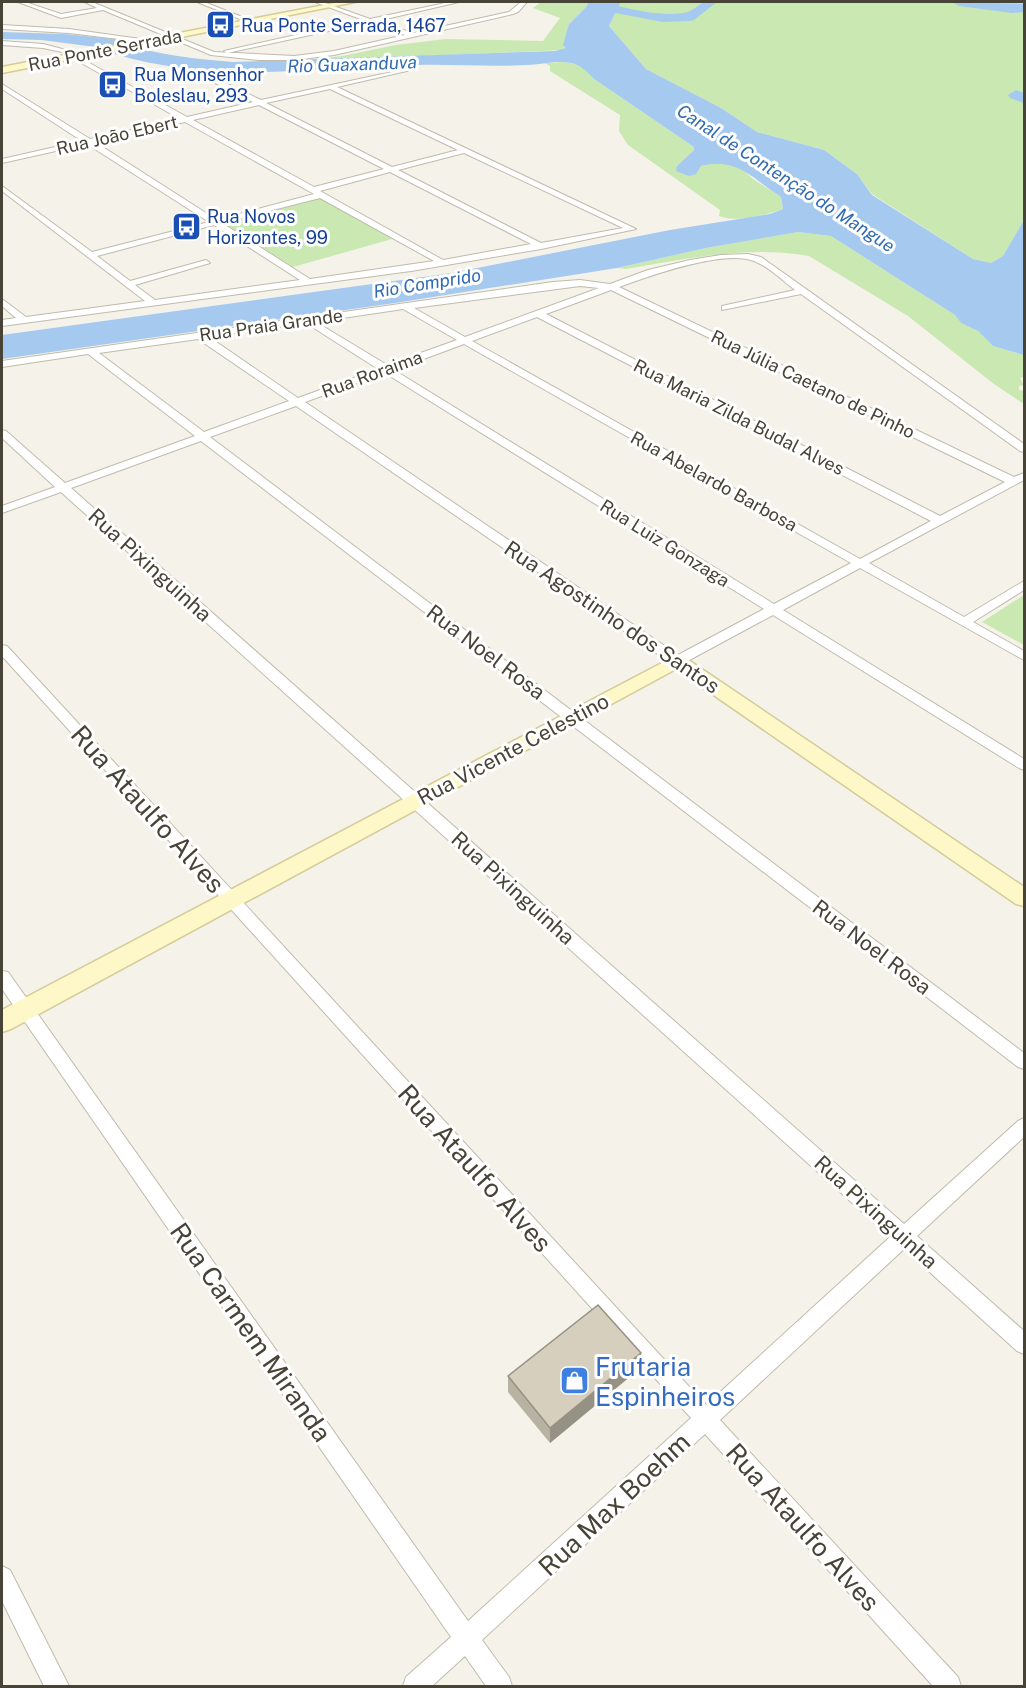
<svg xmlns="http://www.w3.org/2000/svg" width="1026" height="1688" font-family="'Public Sans',sans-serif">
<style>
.green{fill:#c9e8b2}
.water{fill:#a6c9f0}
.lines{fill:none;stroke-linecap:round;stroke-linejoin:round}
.river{fill:#a6c9f0;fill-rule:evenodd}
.street-casing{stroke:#c0bbab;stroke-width:2}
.secondary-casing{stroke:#d4cb99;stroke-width:3}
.street{fill:#fff;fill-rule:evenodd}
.secondary{fill:#fef8c9;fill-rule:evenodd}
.wall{fill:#b8b2a3}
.shaded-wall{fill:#969185}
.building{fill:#d6cfbe;stroke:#969185;stroke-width:1.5}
.labels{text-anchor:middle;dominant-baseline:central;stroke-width:6;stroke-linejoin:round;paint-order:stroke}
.far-transit-label{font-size:18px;fill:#164399;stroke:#fff;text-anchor:start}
.far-street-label{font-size:18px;fill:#484337;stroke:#fff}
.far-water-label{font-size:18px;font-style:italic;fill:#306cb4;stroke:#fff}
.street-label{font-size:21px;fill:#484337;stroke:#fff}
.near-street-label{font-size:26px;fill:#484337;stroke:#fff}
.near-shop-label{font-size:26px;fill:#366cbe;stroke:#fff;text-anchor:start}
</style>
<rect width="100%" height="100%" fill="#f4f2e9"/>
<path class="green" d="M541,2H591L569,24L566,48L563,50L288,62L342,56L396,45L446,39L543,41L560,18L533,8Z
M621,2H1024V220L1003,256L991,263L973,259L872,194L857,174L824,150L757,132L721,108L646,69L609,26Z
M565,62L583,66L594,79L694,147V150L677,166H701L716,162L739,166L753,179L781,197L783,209C766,215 737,223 719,216L720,210L628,145L619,131L620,115L550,71V66L545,63Z
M319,198L392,239L293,267L224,224Z
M798,232L831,236L955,315L961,323L978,331L993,346L1024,355V377L1020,378L1024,385L1019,386V390L1024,391V404L994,384L908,316L809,256C749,245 685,259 626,269L617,268L706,248Z
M1024,595V645L982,622Z"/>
<path class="water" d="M591,2H621L609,26L646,69L721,108L757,132L824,150L857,174L872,195L973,259L991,263L1003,256L1024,220V355L993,346L978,331L961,323L955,315L831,236L798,232L706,248L617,268L395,303L2,359V335L452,273L670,230L770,214L783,209L781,197C751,178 738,157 701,166L696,174L689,176L676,171L677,166L694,150V147L594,79C580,64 576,62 555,62C511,69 463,64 418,65C311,67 220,85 114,54V52L104,48L41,40L2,39V32L65,34L124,40L127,41L124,44C159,55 196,59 233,62L555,51L566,48L563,45L569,24Z"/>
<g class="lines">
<path class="river" d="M589,2H598C625,7 655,17 683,13C698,11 696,0 717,2L694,20L689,21L663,22L589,8L587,5Z
M952,2L1024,4V12L1012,13L959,6Z
M1016,90L1024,93V103L1010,98L1008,95Z"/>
<defs>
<path id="street" d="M18,2H25L61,14L97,8L85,2H92L214,52L294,56L334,51L405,35L370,22L227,53L224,51L363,20L315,2H322L370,19L450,2H459L377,21L413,33L509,12L521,2H527L518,12L513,14L334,55L294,60H259L211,55L103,10L61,18Z
M197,2H204L255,22L250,23Z
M2,25L69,29L155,41L152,43L69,33L2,29Z
M2,41L43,44L66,50L187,117L253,102L211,81L189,76L191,73L215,78L261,100L411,68V70L337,87L636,229L541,249L411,271L2,326V320L16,318L2,306V299L26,317L145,301L2,191V186L92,252L209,222L87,144L2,163V159L82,141L2,89V84L90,139L180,119L62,52L43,48L2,45ZM330,89L458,150L392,167L266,103ZM259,105L384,169L314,187L193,120ZM185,122L314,194L217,220L95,142ZM464,153L623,228L541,243L398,170ZM390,172L531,244L443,260L320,191ZM320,198L434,261L310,279L222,223ZM214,225L300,280L155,300L135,285L210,263L206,260L130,281L97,256Z
M748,254L761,257L1024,444V452L1020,451L801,294L722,310V306L795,290C783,281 768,266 754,261C724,249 649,276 619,287L1014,477L1024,473V480L869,563L964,617L1024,581V590L973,622L1024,651V660L860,568L783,610L1024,759V770L1019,768L773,615L682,664H672L296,406L210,437L1024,1053V1069L1018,1067L201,441L71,488L904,1224L1018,1121L1024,1118V1137L917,1236L1024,1331V1354L1017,1351L904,1249L720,1420L958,1677L961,1686H933L705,1434L482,1640L509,1677L512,1686H486L465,1656L432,1686H403L406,1677L451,1637L2,989V971L8,972L468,1621L691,1418L2,656V645L7,646L706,1405L890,1237L61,492L2,513V506L55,487L2,438V430L6,431L65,483L195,436L88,354L2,367V361L553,282L580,280L610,284L648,270L690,260L721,255ZM580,286L599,288L465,337L414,308ZM611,290L1005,482L940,516L546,314ZM403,309L457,340L387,365L316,322ZM537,317L931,521L860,559L472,341ZM306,323L378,369L298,398L209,337ZM198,339L289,401L204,432L99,353ZM464,344L851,563L774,604L394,370ZM385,373L764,609L678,655L305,402Z
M2,1566L10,1570L69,1686H44L2,1601Z"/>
<path id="secondary" d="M340,2H355L2,73V67Z
M677,655L684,657L1024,887V906L1016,904L676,669L11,1029L2,1032V1010Z"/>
</defs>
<use href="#street" class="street-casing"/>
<use href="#secondary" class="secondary-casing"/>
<use href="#street" class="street"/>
<use href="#secondary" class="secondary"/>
</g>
<path class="wall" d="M641,1353L638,1370L550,1443L508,1392V1376Z"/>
<path class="shaded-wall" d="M641,1353L638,1370L550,1443V1428Z"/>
<path class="building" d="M598,1305L641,1353L550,1428L508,1376Z"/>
<defs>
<symbol id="bus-square" viewBox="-11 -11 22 22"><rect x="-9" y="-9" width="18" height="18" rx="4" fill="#1a4fb4" stroke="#fff"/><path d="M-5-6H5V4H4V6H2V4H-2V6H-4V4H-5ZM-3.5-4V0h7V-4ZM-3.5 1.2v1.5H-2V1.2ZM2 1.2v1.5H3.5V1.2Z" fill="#fff"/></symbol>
<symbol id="shop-square" viewBox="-11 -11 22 22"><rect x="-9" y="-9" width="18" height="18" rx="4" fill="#3f7fe0" stroke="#fff"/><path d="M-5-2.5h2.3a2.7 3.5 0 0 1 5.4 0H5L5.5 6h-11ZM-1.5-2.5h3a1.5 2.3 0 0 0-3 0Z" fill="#fff"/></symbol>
</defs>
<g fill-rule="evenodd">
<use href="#bus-square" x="204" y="8" width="33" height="33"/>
<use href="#bus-square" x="96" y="68" width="33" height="33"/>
<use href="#bus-square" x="170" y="210" width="33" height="33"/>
<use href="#shop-square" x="558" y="1364" width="33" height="33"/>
</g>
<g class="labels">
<g class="far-transit-label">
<text x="241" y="25">Rua Ponte Serrada, 1467</text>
<text x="134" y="74">Rua Monsenhor<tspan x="134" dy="21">Boleslau, 293</tspan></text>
<text x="207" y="216">Rua Novos<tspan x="207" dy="21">Horizontes, 99</tspan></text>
</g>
<g class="far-street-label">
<text transform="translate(105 50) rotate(-11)">Rua Ponte Serrada</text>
<text transform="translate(117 135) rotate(-13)">Rua João Ebert</text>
<text transform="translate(271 325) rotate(-8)">Rua Praia Grande</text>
<text transform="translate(372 374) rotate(-20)">Rua Roraima</text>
<text transform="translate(813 384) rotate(26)">Rua Júlia Caetano de Pinho</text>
<text transform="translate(739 417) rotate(27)">Rua Maria Zilda Budal Alves</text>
<text transform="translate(714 481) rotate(29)">Rua Abelardo Barbosa</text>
<text transform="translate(665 543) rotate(32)">Rua Luiz Gonzaga</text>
</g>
<g class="far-water-label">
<text transform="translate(352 64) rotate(-2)">Rio Guaxanduva</text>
<text transform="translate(786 178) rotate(33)">Canal de Contenção do Mangue</text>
<text transform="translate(427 283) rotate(-9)">Rio Comprido</text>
</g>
<g class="street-label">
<text transform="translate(150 565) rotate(42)">Rua Pixinguinha</text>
<text transform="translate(612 617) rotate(34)">Rua Agostinho dos Santos</text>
<text transform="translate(486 652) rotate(37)">Rua Noel Rosa</text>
<text transform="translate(513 749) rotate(-28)">Rua Vicente Celestino</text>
<text transform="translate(513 888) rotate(42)">Rua Pixinguinha</text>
<text transform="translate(872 947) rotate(37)">Rua Noel Rosa</text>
<text transform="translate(876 1212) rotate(42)">Rua Pixinguinha</text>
</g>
<g class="near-street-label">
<text transform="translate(148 809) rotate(48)">Rua Ataulfo Alves</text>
<text transform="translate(475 1168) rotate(48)">Rua Ataulfo Alves</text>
<text transform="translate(251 1332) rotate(55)">Rua Carmem Miranda</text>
<text transform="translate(614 1504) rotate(-43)">Rua Max Boehm</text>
<text transform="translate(803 1527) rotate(48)">Rua Ataulfo Alves</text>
</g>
<g class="near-shop-label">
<text x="595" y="1366">Frutaria<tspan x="595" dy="30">Espinheiros</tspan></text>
</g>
</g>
<rect width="1026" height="1688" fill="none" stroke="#484337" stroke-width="6"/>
</svg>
